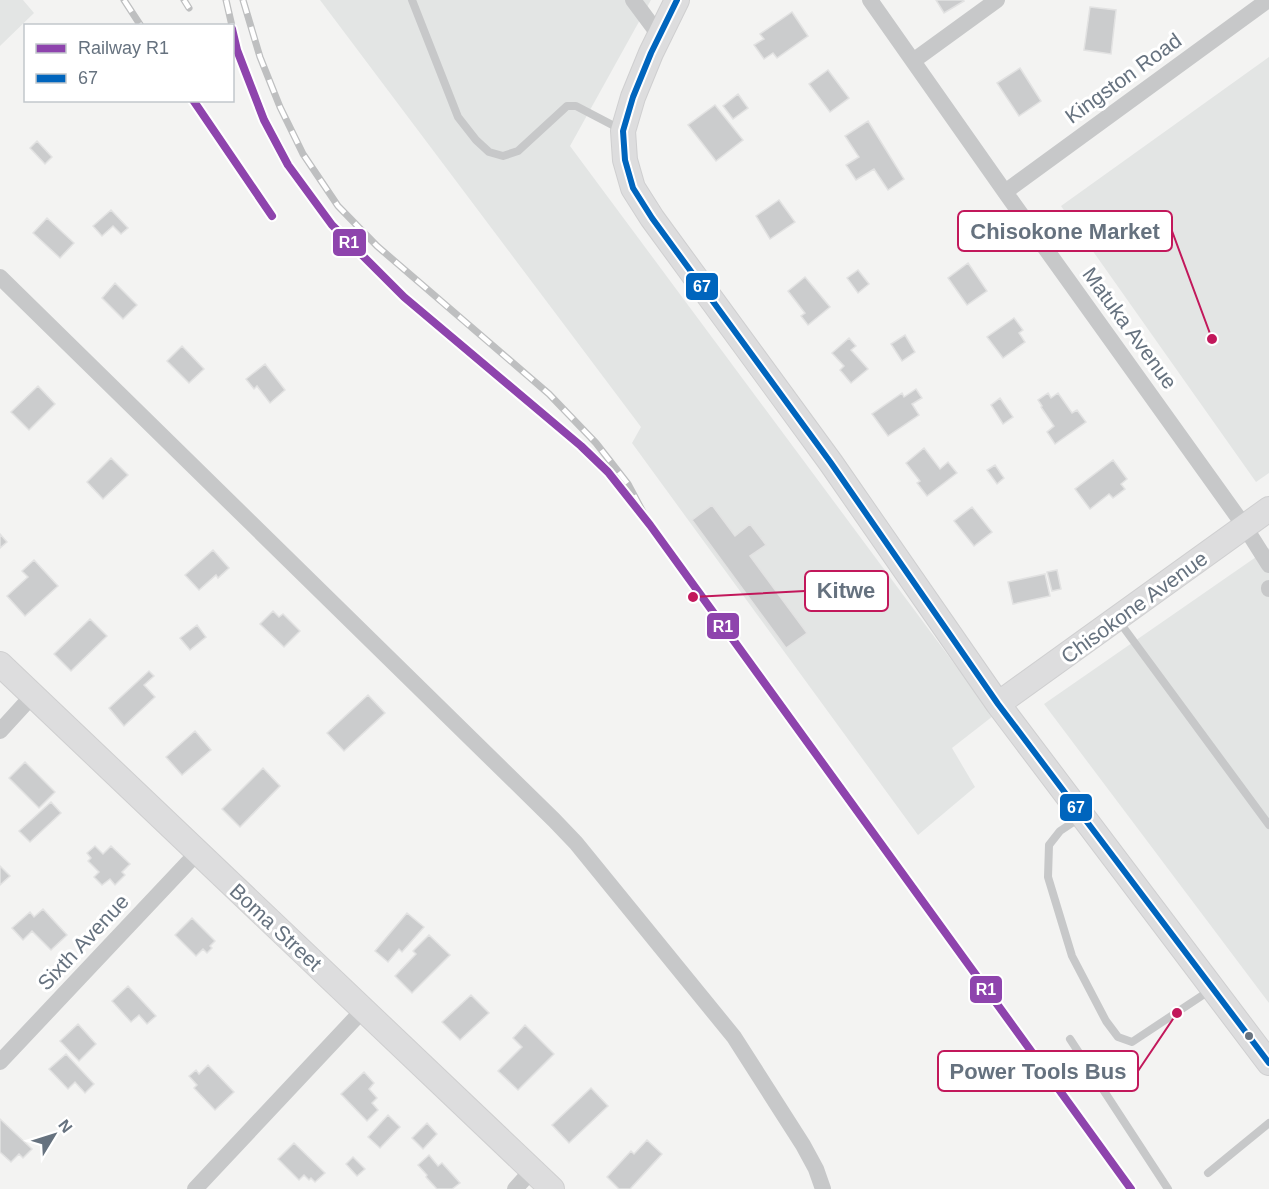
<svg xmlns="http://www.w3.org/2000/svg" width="1269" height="1189" font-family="Helvetica,sans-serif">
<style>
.built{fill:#e3e5e4}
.building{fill:#cbcccd;stroke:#e2e2e2;stroke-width:1.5}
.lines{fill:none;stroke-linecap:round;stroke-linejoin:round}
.secondary-casing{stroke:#cfcfd0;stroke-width:26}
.lane{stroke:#c7c8c9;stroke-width:8}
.street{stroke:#c7c8c9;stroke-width:16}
.secondary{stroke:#ddddde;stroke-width:24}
.rail-casing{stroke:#bebfc0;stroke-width:7}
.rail{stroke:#fff;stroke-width:4.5;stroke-dasharray:14;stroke-linecap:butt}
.bus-1-casing{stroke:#fff;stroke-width:10}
.bus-1{stroke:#0065bd;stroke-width:6}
.rail-1-casing{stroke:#fff;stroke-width:12}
.rail-1{stroke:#8e44ad;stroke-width:8}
.bus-dot{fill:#66727f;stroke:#fff;stroke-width:2}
.labels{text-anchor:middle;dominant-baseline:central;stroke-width:6;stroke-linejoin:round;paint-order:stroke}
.street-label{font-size:21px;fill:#66727f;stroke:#fff}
.leader{fill:none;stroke:#c2185b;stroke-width:2}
.callout-dot{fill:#c2185b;stroke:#fff;stroke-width:2}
.callout{fill:#fff;stroke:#c2185b;stroke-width:2}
.callout-label{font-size:22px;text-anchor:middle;font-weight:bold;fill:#66727f}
.line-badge{stroke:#fff;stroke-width:2}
.badge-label{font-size:16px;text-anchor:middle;font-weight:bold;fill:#fff}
</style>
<rect width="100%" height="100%" fill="#f3f3f2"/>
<path class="built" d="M0,0H23L34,13L0,46Z
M320,0H651L570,146L993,716L952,748L975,787L918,835L632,443L641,427Z
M1269,57V473L1256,482L1061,206Z
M1269,548V1003L1044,704Z"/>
<path class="building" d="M936,0H963L964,1L944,13Z
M1090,7L1116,10L1111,54L1084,50Z
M792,12L808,36L777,58L773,53L764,59L754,45L764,39L760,34Z
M1020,68L1041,101L1019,116L997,83Z
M828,70L849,98L830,112L809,84Z
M738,94L748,108L733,119L723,106Z
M715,105L743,140L716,161L688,125Z
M868,121L904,179L888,190L874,169L856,180L846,165L859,157L845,136Z
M37,141L52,157L45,164L30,148Z
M779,200L795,222L770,239L756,216Z
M111,210L128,228L121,234L113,226L102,236L93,226Z
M47,218L74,243L60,258L33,233Z
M968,263L987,291L967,305L948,278Z
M858,270L869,284L858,293L847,278Z
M805,277L830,307L808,325L801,316L805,313L788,291Z
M115,283L137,305L123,319L102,298Z
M1014,318L1023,330L1019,333L1025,342L1003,358L987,337Z
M905,335L915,352L902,361L891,344Z
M849,338L856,346L851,350L868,369L851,383L840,370L844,366L832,353Z
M182,346L204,369L189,383L167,361Z
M265,364L285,390L270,403L257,386L254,389L246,379Z
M38,386L55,404L29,430L11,412Z
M916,389L922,398L912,404L919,415L888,436L872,414L902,393L904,397Z
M1048,393L1051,398L1058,393L1072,413L1077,410L1086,422L1055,444L1047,432L1054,426L1041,407L1042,406L1038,400Z
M1000,398L1013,417L1003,424L991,405Z
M924,448L940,469L948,462L957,473L927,496L917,483L920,481L906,463Z
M111,458L128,475L103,499L87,482Z
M1113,460L1127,479L1121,484L1125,489L1113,498L1109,494L1090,509L1075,489Z
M995,465L1004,478L997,484L987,470Z
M712,505L735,536L750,524L766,545L750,556L807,633L786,648L692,520Z
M972,507L992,532L974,546L954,521Z
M0,534L7,542L0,548Z
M213,550L229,568L218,578L216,575L199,590L185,575Z
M34,560L58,586L25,616L7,596L28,577L22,571Z
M1057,570L1061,589L1052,591L1047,572Z
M1045,574L1050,596L1013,604L1008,582Z
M273,611L279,617L283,614L300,631L284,647L260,624Z
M90,619L107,636L71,671L54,654Z
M197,625L206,637L190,650L180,638Z
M149,671L154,676L144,685L155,697L124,726L109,708Z
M368,695L385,713L344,751L327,733Z
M195,731L211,750L182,775L166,757Z
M25,762L55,792L39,808L9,778Z
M263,768L280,786L240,827L222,809Z
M51,802L61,813L30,842L19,831Z
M95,846L103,854L111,846L130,864L122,872L125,875L115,885L110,879L102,885L94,877L99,872L88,861L91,858L87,853Z
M0,866L10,876L0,885Z
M43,909L67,935L51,950L32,931L23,940L12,928L30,912L34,917Z
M407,913L424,927L402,952L399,949L388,962L375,951Z
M192,918L215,941L210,946L212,948L207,953L203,949L196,956L175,935Z
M429,935L450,955L412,993L395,976L416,954L413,951Z
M128,986L156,1016L147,1024L139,1015L131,1022L112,1001Z
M471,995L489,1013L460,1040L442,1022Z
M78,1024L96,1044L79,1061L60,1041Z
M525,1025L554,1054L518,1090L498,1071L522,1047L513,1038Z
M66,1054L94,1084L85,1093L75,1082L68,1089L49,1069Z
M208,1065L234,1092L215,1110L194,1088L197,1085L189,1076L196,1070L199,1074Z
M364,1072L374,1083L369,1089L377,1098L372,1103L378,1110L367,1121L341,1094Z
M591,1088L608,1106L569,1143L552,1125Z
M388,1115L400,1127L380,1148L368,1137Z
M0,1119L32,1149L23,1158L19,1154L11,1162L0,1152Z
M427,1123L437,1134L423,1149L412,1138Z
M647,1140L662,1154L630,1189H619L607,1177L631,1151L634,1154Z
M294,1143L325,1173L315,1182L311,1178L309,1180L304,1175L299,1180L278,1159Z
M429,1155L438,1166L442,1163L460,1183L452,1189H437L426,1177L427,1175L418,1165Z
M353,1157L365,1169L357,1176L346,1164Z"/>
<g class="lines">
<defs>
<path id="secondary" d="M677,0L651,53L633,97L623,131L625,160L633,188L652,218L831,463L998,704L1269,1063
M0,664L552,1189
M998,704L1269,509"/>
</defs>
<use href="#secondary" class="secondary-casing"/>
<path class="lane" d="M412,0L458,117L476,140L489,152L503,156L518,151L567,106H576L620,129
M1118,620L1269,825
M1081,817L1060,831L1049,845L1048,877L1072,956L1106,1021L1118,1037L1132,1042L1212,989
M1070,1039L1168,1189
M1208,1173L1269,1123"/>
<path class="street" d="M633,0L659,35
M870,0L1005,192L1245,527L1269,565
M913,61L997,0
M1005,192L1268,0
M0,277L554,820L576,843L734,1037L803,1145L816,1169L823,1189
M1269,588V589
M0,731L33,695
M0,1062L197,853
M195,1189L363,1010
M515,1189L532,1170"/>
<use href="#secondary" class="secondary"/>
<defs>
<path id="rail" d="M124,0L141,26
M184,0L189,8
M226,0L232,26
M243,0L260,57L280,107L303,154L338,206L377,246L549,394L596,443L628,484L650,525
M232,29C244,77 265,122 288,165
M193,100L272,216"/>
</defs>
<use href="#rail" class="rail-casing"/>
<use href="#rail" class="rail"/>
<defs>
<path id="bus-1" d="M677,0L651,53L633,97L623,131L625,160L633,188L652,218L831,463L998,704L1269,1063"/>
</defs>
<use href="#bus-1" class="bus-1-casing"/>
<use href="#bus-1" class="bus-1"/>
<defs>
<path id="rail-1" d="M232,29L237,50L264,120L288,165L332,225L404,297L581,446L608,472L650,525L1131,1189
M193,100L272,216"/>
</defs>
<use href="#rail-1" class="rail-1-casing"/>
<use href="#rail-1" class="rail-1"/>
</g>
<circle class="bus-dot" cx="1249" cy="1036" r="5"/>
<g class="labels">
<g class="street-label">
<text transform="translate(1123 78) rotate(-36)">Kingston Road</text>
<text transform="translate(1130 328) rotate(54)">Matuka Avenue</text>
<text transform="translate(1134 607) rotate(-36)">Chisokone Avenue</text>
<text transform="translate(276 927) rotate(43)">Boma Street</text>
<text transform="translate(83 942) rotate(-47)">Sixth Avenue</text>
</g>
</g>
<path class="leader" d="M1212 339L1172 231M693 597L805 591M1177 1013L1138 1071"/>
<g class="callout-dot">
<circle cx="1212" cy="339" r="6"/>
<circle cx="693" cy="597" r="6"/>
<circle cx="1177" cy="1013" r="6"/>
</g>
<g class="callout">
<rect x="958" y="211" width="214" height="40" rx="6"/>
<rect x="805" y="571" width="83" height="40" rx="6"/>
<rect x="938" y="1051" width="200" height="40" rx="6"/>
</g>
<g class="callout-label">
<text x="1065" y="239">Chisokone Market</text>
<text x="846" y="598">Kitwe</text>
<text x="1038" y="1079">Power Tools Bus</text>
</g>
<g class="line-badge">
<rect x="332" y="228" width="35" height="29" rx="6" fill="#8e44ad"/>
<rect x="685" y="272" width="34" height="29" rx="6" fill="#0065bd"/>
<rect x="706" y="612" width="34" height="28" rx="6" fill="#8e44ad"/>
<rect x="1059" y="793" width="34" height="29" rx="6" fill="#0065bd"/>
<rect x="969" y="975" width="34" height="29" rx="6" fill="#8e44ad"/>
</g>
<g class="badge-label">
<text x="349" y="248">R1</text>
<text x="702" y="292">67</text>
<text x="723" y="632">R1</text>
<text x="1076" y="813">67</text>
<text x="986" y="995">R1</text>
</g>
<rect x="24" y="24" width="210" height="78" fill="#ffffff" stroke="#c2c7cc" stroke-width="1.5"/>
<rect x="36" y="44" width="30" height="9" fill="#8e44ad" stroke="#c2c7cc" stroke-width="1.5"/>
<text x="78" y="54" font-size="18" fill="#66727f">Railway R1</text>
<rect x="36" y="74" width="30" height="9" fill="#0065bd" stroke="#c2c7cc" stroke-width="1.5"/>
<text x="78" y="84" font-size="18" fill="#66727f">67</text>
<g transform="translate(54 1135) rotate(52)" stroke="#ffffff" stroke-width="4.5" paint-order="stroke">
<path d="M0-4.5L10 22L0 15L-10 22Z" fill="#66727f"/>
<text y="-9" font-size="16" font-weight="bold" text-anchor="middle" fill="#66727f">N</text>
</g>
</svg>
